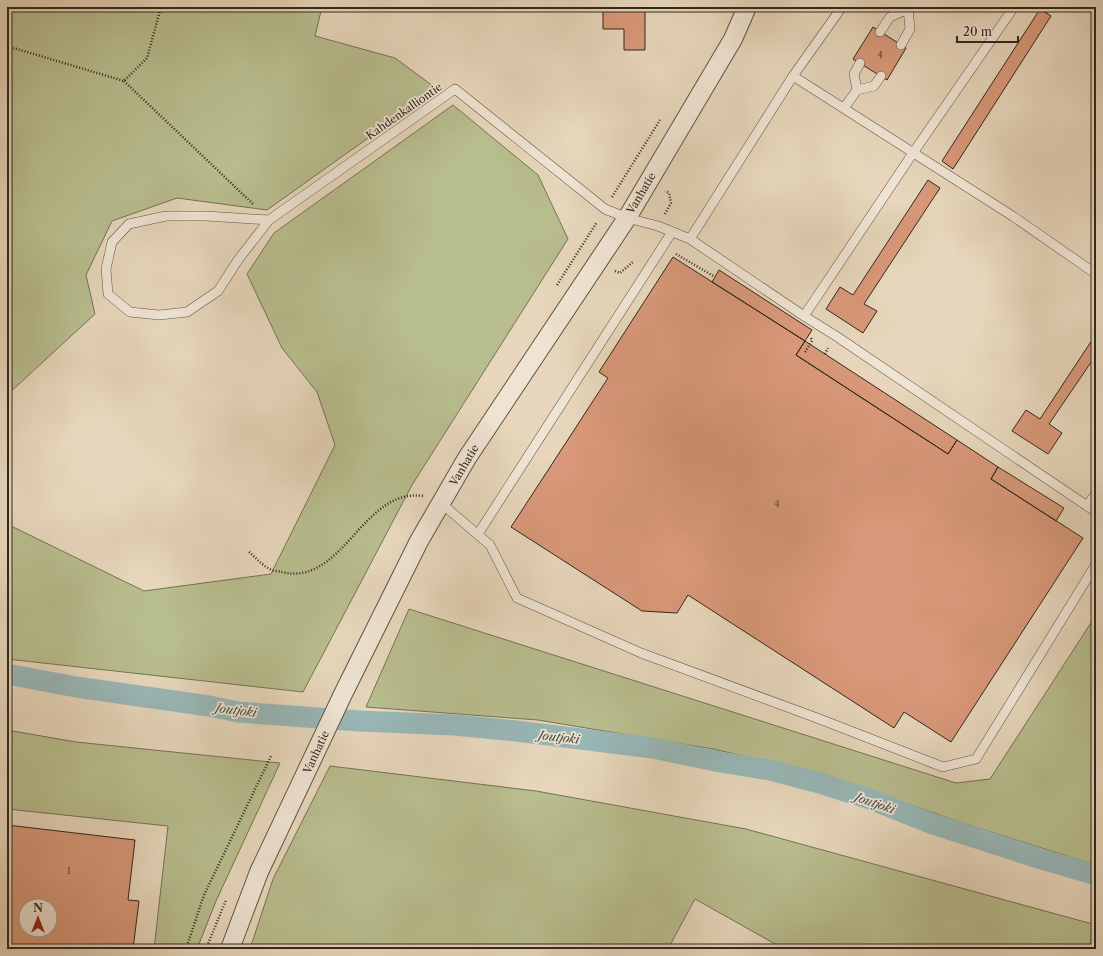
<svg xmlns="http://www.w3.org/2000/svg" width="1103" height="956" font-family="'Libre Caslon Text',serif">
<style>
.green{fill:#b8bd8e;stroke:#747256}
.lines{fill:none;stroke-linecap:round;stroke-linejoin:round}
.canal{stroke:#98b7b7;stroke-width:21}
.building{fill:#d89879;stroke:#30281d;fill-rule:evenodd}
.lane-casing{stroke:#5e5444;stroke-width:10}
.street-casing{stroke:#5e5444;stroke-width:20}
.path{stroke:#30281d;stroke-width:2.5;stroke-dasharray:1 2;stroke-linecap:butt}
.lane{stroke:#efe4d3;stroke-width:9}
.street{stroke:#efe4d3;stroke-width:18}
.labels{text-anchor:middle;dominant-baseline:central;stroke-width:3.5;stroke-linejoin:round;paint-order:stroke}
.number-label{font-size:9px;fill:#5a4434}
.street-label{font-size:11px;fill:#30281d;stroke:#efe4d3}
.water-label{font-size:12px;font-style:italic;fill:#4a4c44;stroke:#efe4d3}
</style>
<rect width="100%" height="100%" fill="#e7d6bb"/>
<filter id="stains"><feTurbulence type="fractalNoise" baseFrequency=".005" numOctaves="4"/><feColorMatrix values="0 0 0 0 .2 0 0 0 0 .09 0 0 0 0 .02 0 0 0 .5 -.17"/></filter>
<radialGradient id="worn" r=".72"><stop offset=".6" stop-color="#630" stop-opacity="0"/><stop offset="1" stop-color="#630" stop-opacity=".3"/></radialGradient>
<path class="green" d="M7,7H322L315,36L395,58L437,89L267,210L177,198L112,221L86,275L95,314L7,395Z
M453,105L538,175L568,239L412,485L303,692L7,659V524L144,591L271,574L335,445L317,392L282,348L247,274L274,233Z
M409,609L956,783L990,779L1096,615V865L962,823L826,775L713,749L538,720L366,707Z
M7,730L76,742L280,763L216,901L197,949H154L168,826L7,809Z
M330,766L536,791L746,829L1096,925V949H784L695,899L668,949H250L273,879Z"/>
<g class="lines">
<path class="canal" d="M7,674L76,687L209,706L238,712L359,721L454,725L516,731L653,748L720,762L770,770L816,782L870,799L930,823L1038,858L1096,875"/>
</g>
<path class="building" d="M603,7H663V10H645V50H624V29H603Z
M1040,9L1051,16L953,169L942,161Z
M873,27L906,48L887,80L853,59Z
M928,180L940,188L864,304L877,311L863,333L826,309L840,287L853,295Z
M673,257L805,341L796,355L948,454L957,440L998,467L991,479L1083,538L951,742L904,712L894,728L688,595L677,613L642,611L511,527L608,378L599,372Z
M719,270L812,330L805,341L712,282Z
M1096,334V355L1049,424L1062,433L1048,454L1012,431L1026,410L1040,419Z
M805,341L957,440L948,454L796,355Z
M998,467L1064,508L1056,521L991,479Z
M7,825L135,840L128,900L139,901L133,949H7ZM26,906H50V930H26Z"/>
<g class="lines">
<defs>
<path id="lane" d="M1091,7L1096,10
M880,32L890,17L908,9L909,7
M901,45L910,29L908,9
M793,76L1014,217L1096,274
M857,90L854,74L860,63
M844,108L857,90L874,86L881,76
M269,220L206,216H166L129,224L112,242L106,269L108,294L130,312L159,315L187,312L218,291L238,260L269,220L455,89L605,209L627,218L658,226L690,239L804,316L836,336L1096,512
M690,239L793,76L842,7
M804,316L913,153L1014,7
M442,504L490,545L517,598L641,653L817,718L943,767L976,759L1096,564
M1087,506L1096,493
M478,534L672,232"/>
<path id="street" d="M230,949L259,872L343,694L419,541L467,458L627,218L733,39L747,7"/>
</defs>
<use href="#lane" class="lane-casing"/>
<use href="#street" class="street-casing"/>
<path class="path" d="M1046,13L1051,7
M7,47L17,49L124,81L147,58L161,7
M124,81L253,204
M612,197L660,120
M665,214L671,203L669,193L665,191
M676,254L715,277
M615,271L620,273L634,261
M557,285L597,222
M805,352L812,341L811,338
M825,354L828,348
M249,552C255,557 261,564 268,568C272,571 278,571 282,572C343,587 363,487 423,496
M186,949L204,895L271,756
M206,949L226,900"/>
<use href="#lane" class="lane"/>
<use href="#street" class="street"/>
</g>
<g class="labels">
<g class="number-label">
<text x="880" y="54">4</text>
<text x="777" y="503">4</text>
<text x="69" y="870">1</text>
</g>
<g class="street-label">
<text transform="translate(404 111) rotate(-35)">Kahdenkalliontie</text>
<text transform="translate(641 193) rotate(-59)">Vanhatie</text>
<text transform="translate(464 465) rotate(-59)">Vanhatie</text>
<text transform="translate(316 752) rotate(-65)">Vanhatie</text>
</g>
<g class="water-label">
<text transform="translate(236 710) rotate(7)">Joutjoki</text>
<text transform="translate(559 737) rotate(6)">Joutjoki</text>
<text transform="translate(875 803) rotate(19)">Joutjoki</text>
</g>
</g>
<rect width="1103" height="956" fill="none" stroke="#e7d6bb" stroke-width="24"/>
<rect x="8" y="8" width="1087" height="940" fill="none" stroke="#30281d" stroke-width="2"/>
<rect x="12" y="12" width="1079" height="932" fill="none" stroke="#30281d"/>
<g transform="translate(38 918)"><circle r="19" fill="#efe4d3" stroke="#a3998a"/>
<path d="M0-3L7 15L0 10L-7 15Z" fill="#8f2418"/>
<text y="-6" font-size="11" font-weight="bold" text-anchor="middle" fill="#30281d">N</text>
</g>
<path d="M957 36v6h61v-6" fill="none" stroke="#30281d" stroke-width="2"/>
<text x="963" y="36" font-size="12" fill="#30281d" stroke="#efe4d3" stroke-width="3" paint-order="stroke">20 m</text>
<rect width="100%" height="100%" filter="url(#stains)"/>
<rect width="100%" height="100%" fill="url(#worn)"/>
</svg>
